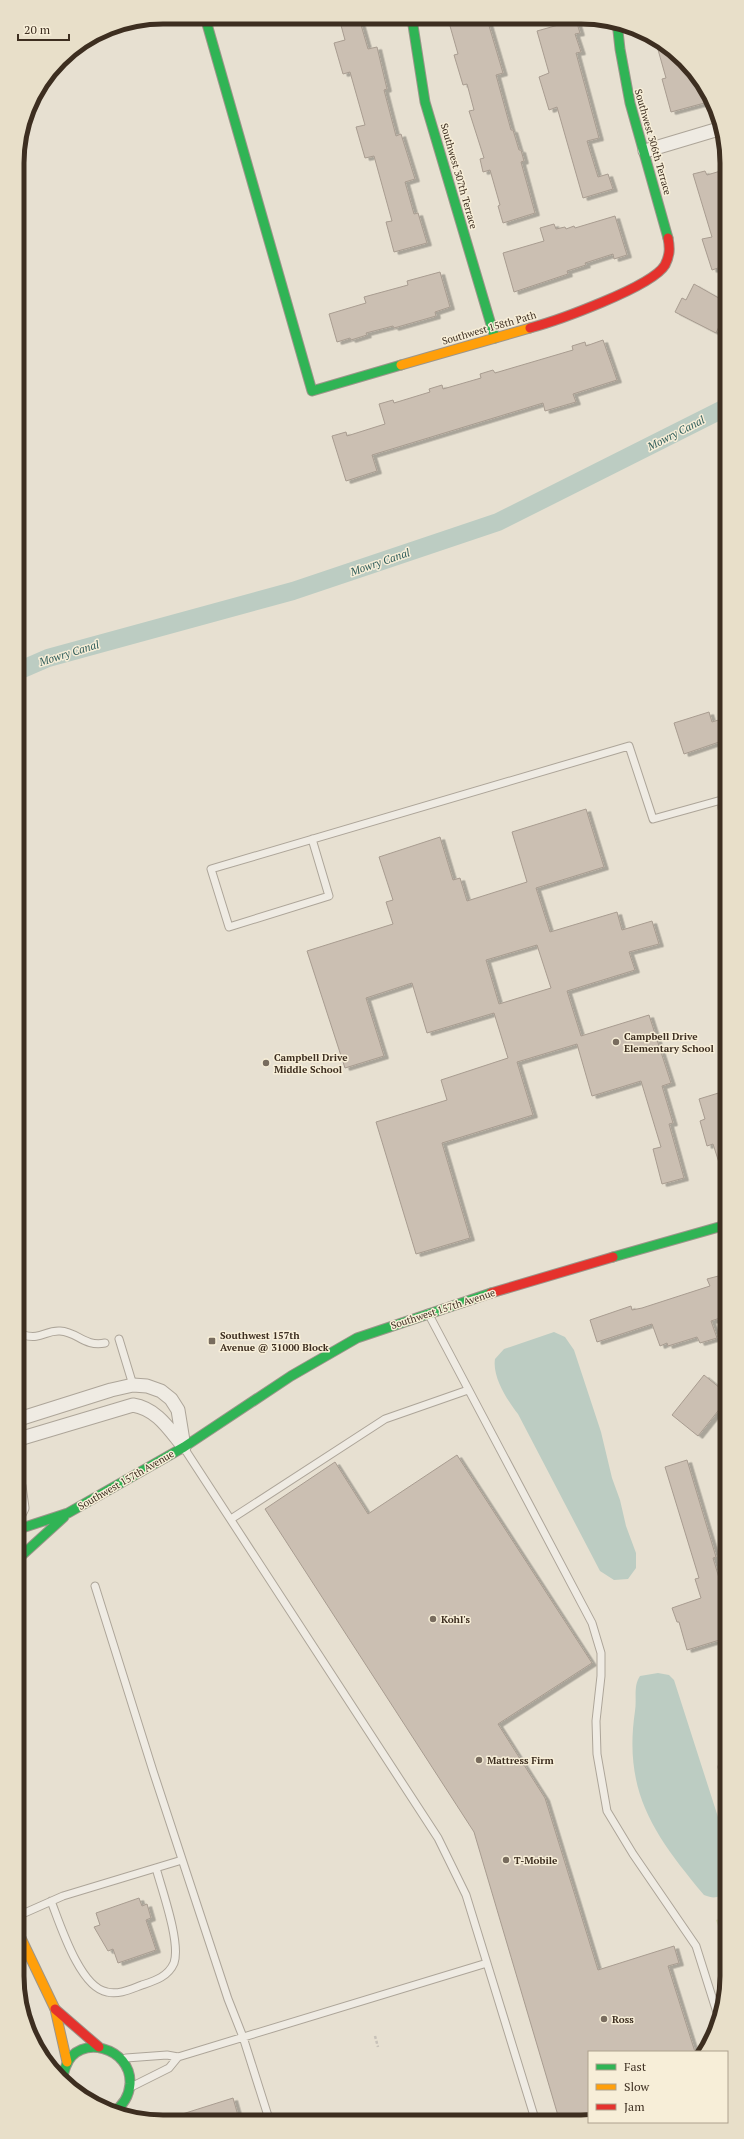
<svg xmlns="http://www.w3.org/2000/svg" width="744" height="2139" font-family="'PT Serif',serif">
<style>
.green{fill:#d6d7b3}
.water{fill:#bcccc2}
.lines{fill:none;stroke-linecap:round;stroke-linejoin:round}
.canal{stroke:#bcccc2;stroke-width:18}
.building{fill:#cbbfb2;stroke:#a89c90;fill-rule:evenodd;filter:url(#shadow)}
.lane-casing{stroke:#ada599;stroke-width:9}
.street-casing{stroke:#ada599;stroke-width:15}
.fast-casing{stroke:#9c958a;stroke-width:11}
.slow-casing{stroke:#9c958a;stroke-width:11}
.jam-casing{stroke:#9c958a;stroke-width:11}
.path{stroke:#c8c2b9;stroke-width:2.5;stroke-dasharray:3 2;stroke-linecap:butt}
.lane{stroke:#efebe3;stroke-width:7}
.street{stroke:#efebe3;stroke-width:13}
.fast{stroke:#30b455;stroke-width:9}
.slow{stroke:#ff9f0a;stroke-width:9}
.jam{stroke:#e5322d;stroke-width:9}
.poi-dot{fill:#786c5e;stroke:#f7eed8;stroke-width:1.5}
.labels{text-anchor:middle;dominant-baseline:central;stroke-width:3;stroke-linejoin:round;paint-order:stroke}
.street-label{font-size:10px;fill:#3d2e20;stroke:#f7eed8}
.poi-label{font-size:10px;font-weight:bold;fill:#3d2e20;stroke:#f7eed8;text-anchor:start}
.water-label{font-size:11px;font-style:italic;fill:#2f5d5a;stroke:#f7eed8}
.rim{fill:none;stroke:#3d2e20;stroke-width:5}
</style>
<defs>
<filter id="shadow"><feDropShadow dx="4.5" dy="2.5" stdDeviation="0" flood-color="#0004"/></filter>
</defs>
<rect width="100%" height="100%" fill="#e7e0d1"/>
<path class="green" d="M727,1916V1953L716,1920Z"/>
<path class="water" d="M554,1332L565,1337L574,1350L601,1432L612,1478L620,1500L626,1526L636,1553V1568L628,1579L614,1580L600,1571L518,1414C508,1401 492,1377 495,1359L504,1349Z
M658,1673L669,1675L674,1680L726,1842L727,1892C718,1898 714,1899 704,1895C654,1835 623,1792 635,1711C637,1699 633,1686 640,1676Z"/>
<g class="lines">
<path class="canal" d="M18,671L48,658L293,591L498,522L725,408"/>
</g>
<path class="building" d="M339,18H359L368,49L377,47L387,89L384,90L396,136L401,134L415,179L405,182L414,214L418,213L427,243L394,252L386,222L392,221L374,156L365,158L356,127L365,125L350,72L343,74L334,43L345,40Z
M448,19H487L503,73L496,75L511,130H513L519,150H521L524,161L521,162L535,213L503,223L498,206L500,205L490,170L483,172L480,159L484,158L469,111L474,110L467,84L463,85L454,55L458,54Z
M576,20L580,33L575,34L581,52L576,53L599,138L587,141L598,177L608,174L613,189L583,198L557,107L549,110L539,77L549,73L537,31Z
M655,39L684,60L708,90L712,101L671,112L662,79L666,78Z
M724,170V266L712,270L702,239L712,237L693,174L705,171L707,175Z
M615,216L627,255L614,259L613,254L585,263L586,265L567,271L568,274L514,292L503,253L544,241L540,228L554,224L556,229L565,227L566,229L574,226L575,228Z
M440,272L450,307L435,312L436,316L394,328L393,326L366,333L367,335L351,340L350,338L337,342L329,314L366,303L364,297L408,285L407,281Z
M694,284L724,301V316L716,333L675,312L682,298L686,300Z
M603,340L617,380L573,394L576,402L545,411L543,403L372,455L377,471L346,481L332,436L346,432L347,436L385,424L379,404L393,400L394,403L430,392L429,389L442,385L443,389L481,378L480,374L493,370L495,373L573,350L572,346L585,342L586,346Z
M709,712L712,722L725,718V740L684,754L674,723Z
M586,809L604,867L536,888L550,932L617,912L622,930L652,921L659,944L629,952L635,970L567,991L581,1036L649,1015L671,1083L662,1086L673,1123L669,1124L684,1178L662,1184L653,1149L661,1147L641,1081L592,1096L577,1044L517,1062L533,1115L442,1143L470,1238L416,1254L376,1122L447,1100L441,1080L508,1058L494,1013L427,1033L412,983L366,998L384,1056L345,1068L307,951L393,924L386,902L393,900L379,857L440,837L453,880L460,878L467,901L527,882L512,832ZM537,945L551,988L499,1004L486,960Z
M725,1091L726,1174L723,1175L713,1144L707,1146L700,1121L705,1119L699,1099Z
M726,1274V1316L711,1321L717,1338L700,1343L697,1337L668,1346L667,1343L660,1346L652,1324L597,1342L590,1320L631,1306L632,1310L642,1308L710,1286L707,1279Z
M704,1375L726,1393V1401L698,1436L672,1415Z
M457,1455L592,1663L498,1724L545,1798L598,1970L674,1946L679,1963L668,1966L695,2052H589V2119H559L474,1832L265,1509L335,1462L368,1514Z
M687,1460L716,1557L713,1558L726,1601V1638L687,1650L679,1622H677L672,1608L701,1598L695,1579L699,1578L665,1467Z
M139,1898L142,1906L147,1904L151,1918L146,1920L156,1950L118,1963L113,1949L108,1951L94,1927L100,1925L96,1913Z
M233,2098L239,2119H176V2116Z"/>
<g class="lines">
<defs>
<path id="lane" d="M312,839L329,896L229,927L211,869L629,746L653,819L725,799
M428,1313L592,1623L601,1653V1676L596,1721L597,1754L607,1811L633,1854L696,1946L719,2019
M23,1335C42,1340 45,1330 60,1331C78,1332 84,1347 105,1343
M119,1339L133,1385
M184,1448L438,1838L466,1895L535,2119
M231,1519L385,1419L468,1390
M95,1586L153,1771L228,1999L243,2037L269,2119
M51,1901C60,1924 80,1988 107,1992C119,1995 131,1989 142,1985C154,1981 168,1977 174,1963C181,1943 162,1890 156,1868
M20,1915L63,1896L182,1860
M126,2058L167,2055L178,2057L487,1963
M131,2087L169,2068L178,2057"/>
<path id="street" d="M645,151L722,128
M725,803V808
M19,1419L111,1390L133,1385L147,1386L161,1391L171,1399L178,1410L184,1447
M19,1439L133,1405C157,1409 169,1429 183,1446
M19,1486L22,1508L19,1514
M725,1767H726"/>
<path id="fast" d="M205,17L312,391L401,365
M412,19L425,102L495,338
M617,22L620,49L630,103L668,238
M613,1257L726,1225
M19,1529L68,1513L184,1447L291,1376L357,1338L491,1293
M19,1558L64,1517
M62,2081C63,2076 64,2071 66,2066C78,2033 132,2047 130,2084C129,2096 124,2105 113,2112"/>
<path id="slow" d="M401,365L530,328
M20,1936L55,2009L67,2062"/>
<path id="jam" d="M530,328C556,321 652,287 665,265C670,255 670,248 668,238
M491,1293L613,1257
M55,2009L99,2047"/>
</defs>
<use href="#lane" class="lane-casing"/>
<use href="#street" class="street-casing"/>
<use href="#fast" class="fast-casing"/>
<use href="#slow" class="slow-casing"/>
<use href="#jam" class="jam-casing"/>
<path class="path" d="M375,2036L378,2047"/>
<use href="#lane" class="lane"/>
<use href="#street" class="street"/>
<use href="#fast" class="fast"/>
<use href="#slow" class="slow"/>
<use href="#jam" class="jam"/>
</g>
<g class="poi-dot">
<circle cx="616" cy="1042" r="4"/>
<circle cx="266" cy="1063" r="4"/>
<rect x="208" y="1337" width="8" height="8" rx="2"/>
<circle cx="433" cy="1619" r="4"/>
<circle cx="479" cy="1760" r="4"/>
<circle cx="506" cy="1860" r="4"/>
<circle cx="604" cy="2019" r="4"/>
</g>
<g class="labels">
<g class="street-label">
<text transform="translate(653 142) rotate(74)">Southwest 306th Terrace</text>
<text transform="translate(459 176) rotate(74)">Southwest 307th Terrace</text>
<text transform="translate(489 328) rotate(-16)">Southwest 158th Path</text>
<text transform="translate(443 1309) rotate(-18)">Southwest 157th Avenue</text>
<text transform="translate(126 1480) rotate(-30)">Southwest 157th Avenue</text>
</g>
<g class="poi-label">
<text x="624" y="1036">Campbell Drive<tspan x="624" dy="12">Elementary School</tspan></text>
<text x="274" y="1057">Campbell Drive<tspan x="274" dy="12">Middle School</tspan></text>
<text x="220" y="1335">Southwest 157th<tspan x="220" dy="12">Avenue @ 31000 Block</tspan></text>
<text x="441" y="1619">Kohl's</text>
<text x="487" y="1760">Mattress Firm</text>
<text x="514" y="1860">T-Mobile</text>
<text x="612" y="2019">Ross</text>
</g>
<g class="water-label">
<text transform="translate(676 433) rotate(-27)">Mowry Canal</text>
<text transform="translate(380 562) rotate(-19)">Mowry Canal</text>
<text transform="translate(69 653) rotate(-17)">Mowry Canal</text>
</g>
</g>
<path d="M0 0H744V2139H0ZM163 24H581A139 139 0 0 1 720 163V1976A139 139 0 0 1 581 2115H163A139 139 0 0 1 24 1976V163A139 139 0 0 1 163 24Z" fill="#e8dfc9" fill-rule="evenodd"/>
<path class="rim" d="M163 24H581A139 139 0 0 1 720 163V1976A139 139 0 0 1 581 2115H163A139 139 0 0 1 24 1976V163A139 139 0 0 1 163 24Z"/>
<rect x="588" y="2051" width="140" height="72" fill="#f7eed8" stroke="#ada18e"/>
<rect x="596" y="2064" width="20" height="6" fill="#30b455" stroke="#ada18e"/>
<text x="624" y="2071" font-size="12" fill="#3d2e20">Fast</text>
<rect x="596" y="2084" width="20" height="6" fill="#ff9f0a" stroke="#ada18e"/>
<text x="624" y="2091" font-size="12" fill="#3d2e20">Slow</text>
<rect x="596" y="2104" width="20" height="6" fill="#e5322d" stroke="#ada18e"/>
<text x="624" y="2111" font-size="12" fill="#3d2e20">Jam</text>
<path d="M18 34v6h51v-6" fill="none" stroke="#3d2e20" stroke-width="2"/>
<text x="24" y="34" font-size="12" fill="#3d2e20" stroke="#f7eed8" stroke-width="3" paint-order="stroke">20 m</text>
</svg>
